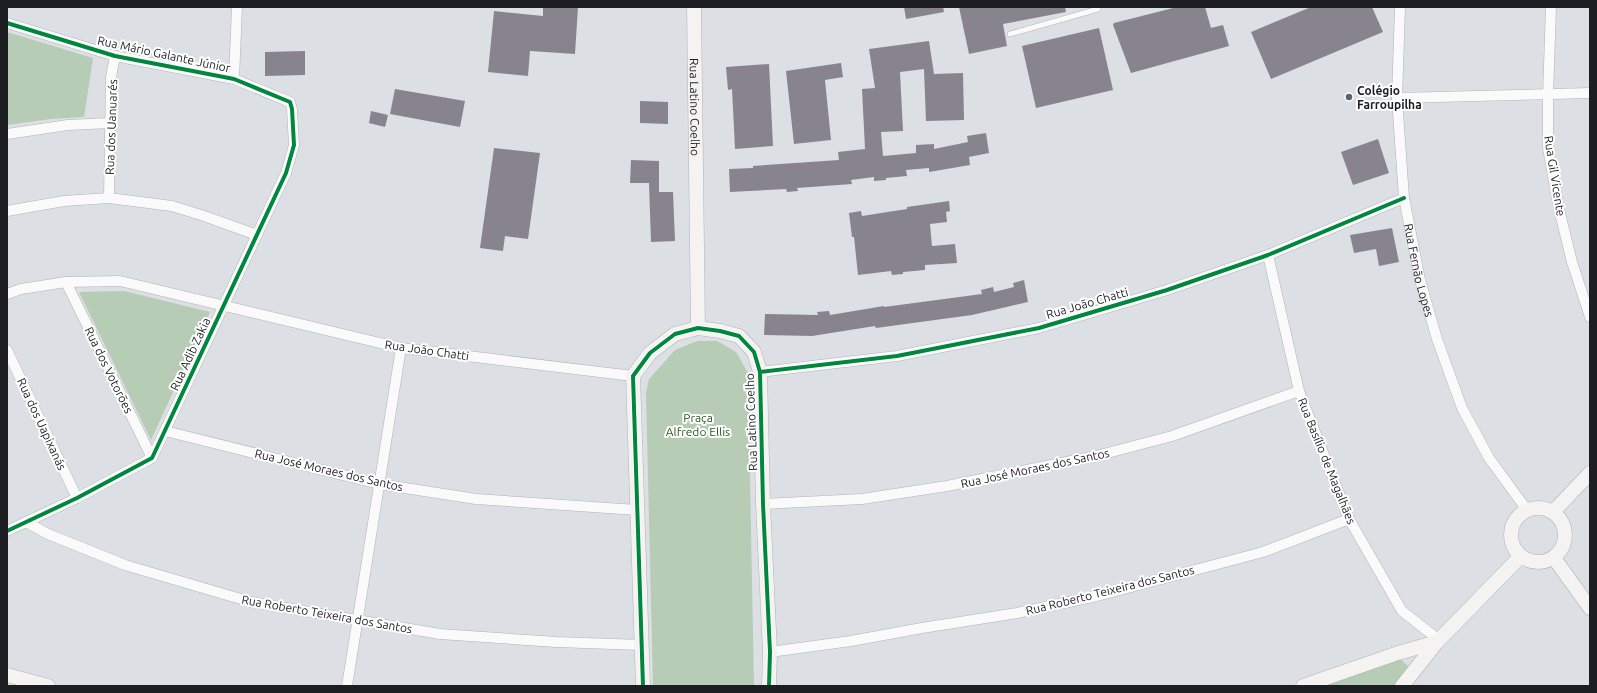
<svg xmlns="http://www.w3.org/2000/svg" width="1597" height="693" font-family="Ubuntu,sans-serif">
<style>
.green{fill:#b6ccb5}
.building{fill:#87848e}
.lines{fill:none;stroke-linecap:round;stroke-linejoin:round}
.lane-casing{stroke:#b0b3b6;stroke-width:6}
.street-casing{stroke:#b0b3b6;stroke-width:11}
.secondary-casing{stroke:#b0b3b6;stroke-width:15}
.lane{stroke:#fafafb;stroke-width:5}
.street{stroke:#fafafb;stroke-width:10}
.secondary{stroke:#f5f2f2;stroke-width:14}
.cycleway-casing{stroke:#fff;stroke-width:6}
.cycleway{stroke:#00873e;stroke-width:4}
.poi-dot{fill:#5f6265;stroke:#fff;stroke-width:1.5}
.labels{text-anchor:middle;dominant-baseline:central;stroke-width:4;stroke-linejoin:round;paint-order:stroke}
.street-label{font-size:12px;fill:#1c1e21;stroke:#fff}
.poi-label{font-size:12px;font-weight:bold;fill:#1c1e21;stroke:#fff;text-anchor:start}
.park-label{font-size:12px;fill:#27591a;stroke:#fff}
</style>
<rect width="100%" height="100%" fill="#dce0e4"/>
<path class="green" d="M7,32L93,58L84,117L51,119L7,125Z
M124,291L210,312L151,440L79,292Z
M697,341H717L736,352L748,373L754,686H653L646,393L649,379L675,350Z
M1397,656L1413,671L1399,686H1309Z"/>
<path class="building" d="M543,7H578L575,54L530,51L528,76L488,72L494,11L543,16Z
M904,7H943L944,12L906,19Z
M959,7H1065L1066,12L1003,24L1007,46L969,54Z
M1177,7H1205L1211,28L1223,25L1229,46L1131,73L1113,25L1114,23Z
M1311,7H1372L1383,32L1271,79L1251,32Z
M1099,28L1113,90L1036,108L1022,46Z
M929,41L934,74L963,73L964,120L926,121L924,69L900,72L903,131L881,132L883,156L916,153V145L934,144V149L968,142L967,136L986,133L989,153L969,157L970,165L929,172V168L906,170L907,176L886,178V180L874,181V177L851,180L852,184L797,188L798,191L787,192L786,189L730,192L729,169L753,168V166L839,160L838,152L865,149L862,89L875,88L869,49Z
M305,51V75L265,76V52Z
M841,63L843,77L825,80L831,140L794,144L786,71Z
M769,64L773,146L735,149L732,89L728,90L726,67Z
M395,89L465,101L460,127L390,114Z
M640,101L668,102V124L640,123Z
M371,111L388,115L385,127L369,123Z
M1378,139L1389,173L1353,185L1341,152Z
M494,148L540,153L528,239L505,236L503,251L480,248Z
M631,160L659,161V192H673L675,241L651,242L649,183H630Z
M949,201L950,211L946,212L947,222L930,224L932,246L955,244L957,263L925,265V270L903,272V274L892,275L891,271L858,275L854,237H852L849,213L861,211L862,216L907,209V207Z
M1392,228L1399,262L1379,266L1376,249L1354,253L1350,235Z
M1024,280L1028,302L972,315L876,328L875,326L812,336L764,335L765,314L818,315L817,312L829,311L830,315L884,306V307L982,294L981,290L993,287L994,292L1014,287L1013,283Z"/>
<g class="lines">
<defs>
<path id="lane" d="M1010,34L1098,9"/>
<g id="street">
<path id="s1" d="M1400,7L1397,98L1404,198L1420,280L1437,339L1462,408L1489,458L1527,510"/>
<path d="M1551,7L1548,95V148L1559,209L1572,262L1590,317"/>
<path d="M7,23L115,56L234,79L290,102L292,109L294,145L286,173L152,458L77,498L7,531"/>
<path d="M234,79L237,7"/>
<path d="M1397,98L1590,93"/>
<path d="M7,134L68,125L110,123"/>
<path d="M109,198L111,77L115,56"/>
<path d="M7,211L64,201L109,198L172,206L204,216L257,235"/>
<path d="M1268,255L1299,391L1349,519L1402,611L1439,640"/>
<path d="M66,282L152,458"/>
<path d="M7,294L21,289L66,282L120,281L401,348L633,376"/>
<path d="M7,350L77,498"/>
<path d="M760,372L897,356L1039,328L1167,290L1268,255L1404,198"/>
<path d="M165,431L379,484L476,499L637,510"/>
<path d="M763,504L862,499L947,486L1096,456L1172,436L1299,391"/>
<path d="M26,522L48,534L125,565L251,602L440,634L556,642L642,645"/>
<path d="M770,652L851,641L922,628L1017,613L1097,596L1263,552L1349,519"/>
<path d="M347,686L401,348"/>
</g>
<g id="secondary">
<path id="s2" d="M694,7L698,328"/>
<circle cx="1538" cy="535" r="27"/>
<path d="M1553,512L1590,473"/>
<path d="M1554,558L1590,608"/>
<path d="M7,675L48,686"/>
<path d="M643,686L633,376L650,353L675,334L698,328L720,331L739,336L754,352L760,372L763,504L770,652L769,686"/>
<path d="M1303,686L1398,653L1437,642"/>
<path d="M1402,686L1437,642L1520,557"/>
</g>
</defs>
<use href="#lane" class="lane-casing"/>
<use href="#street" class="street-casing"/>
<use href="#secondary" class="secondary-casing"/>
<use href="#lane" class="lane"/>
<use href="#street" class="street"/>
<use href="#secondary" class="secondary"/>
<defs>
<path id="cycleway" d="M7,23L115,56L234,79L290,102L292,109L294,145L286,173L152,458L77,498L7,531
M760,372L897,356L1039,328L1167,290L1268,255L1404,198
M643,686L633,376L650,353L675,334L698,328L720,331L739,336L754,352L760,372L763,504L770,652L769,686"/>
</defs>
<use href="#cycleway" class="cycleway-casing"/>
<use href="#cycleway" class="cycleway"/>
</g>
<circle class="poi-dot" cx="1349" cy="97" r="4"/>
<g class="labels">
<g class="street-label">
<text transform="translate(164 54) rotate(12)">Rua Mário Galante Júnior</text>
<text stroke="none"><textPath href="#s2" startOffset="100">Rua Latino Coelho</textPath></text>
<text transform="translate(111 127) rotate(-88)">Rua dos Uanuarés</text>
<text transform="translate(1555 176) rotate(81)">Rua Gil Vicente</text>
<text stroke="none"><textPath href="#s1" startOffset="265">Rua Fernão Lopes</textPath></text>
<text transform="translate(1087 303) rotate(-16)">Rua João Chatti</text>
<text transform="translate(427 350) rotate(8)">Rua João Chatti</text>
<text transform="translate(190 354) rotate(-65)">Rua Adib Zakia</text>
<text transform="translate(109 370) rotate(64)">Rua dos Votorões</text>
<text transform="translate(751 422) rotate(-92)">Rua Latino Coelho</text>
<text transform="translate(42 424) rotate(65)">Rua dos Uapixanás</text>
<text transform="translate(1327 461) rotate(68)">Rua Basílio de Magalhães</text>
<text transform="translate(1035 468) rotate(-12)">Rua José Moraes dos Santos</text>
<text transform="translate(329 470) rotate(13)">Rua José Moraes dos Santos</text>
<text transform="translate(1110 590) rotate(-14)">Rua Roberto Teixeira dos Santos</text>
<text transform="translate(327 614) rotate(10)">Rua Roberto Teixeira dos Santos</text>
</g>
<g class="poi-label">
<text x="1357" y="90">Colégio<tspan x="1357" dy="14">Farroupilha</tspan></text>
</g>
<g class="park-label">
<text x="698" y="417">Praça<tspan x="698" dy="14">Alfredo Ellis</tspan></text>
</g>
</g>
<rect width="1597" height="693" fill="none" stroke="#1c1e21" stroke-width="16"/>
</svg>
